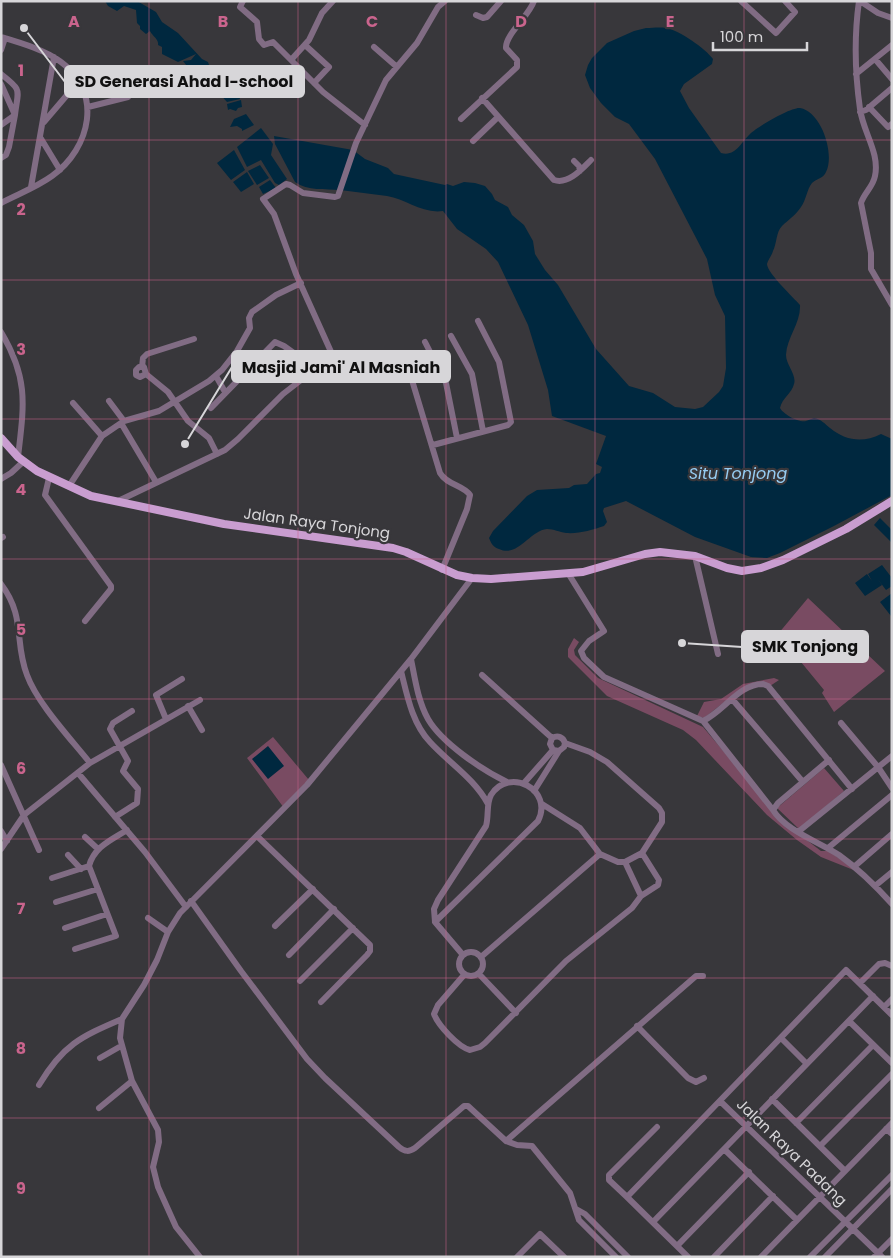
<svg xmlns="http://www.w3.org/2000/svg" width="893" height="1258" font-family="Poppins,sans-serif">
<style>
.green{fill:#794b62}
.water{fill:#00283f}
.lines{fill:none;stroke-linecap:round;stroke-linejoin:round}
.minor{stroke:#816c84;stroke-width:6}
.major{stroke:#c99dd0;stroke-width:8}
.grid{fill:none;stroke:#ca648d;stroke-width:1;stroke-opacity:0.55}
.labels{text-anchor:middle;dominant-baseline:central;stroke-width:4.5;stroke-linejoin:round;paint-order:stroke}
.street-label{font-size:15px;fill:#d7d6d9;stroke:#38373b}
.water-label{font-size:16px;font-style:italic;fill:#96cdf3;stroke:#38373b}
.grid-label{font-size:16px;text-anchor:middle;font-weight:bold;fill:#ca648d;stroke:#38373b;stroke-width:4.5;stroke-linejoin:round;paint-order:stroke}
.leader{fill:none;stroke:#d7d6d9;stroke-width:2}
.callout-dot{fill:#d7d6d9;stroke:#38373b;stroke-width:2}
.callout{fill:#d7d6d9;stroke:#d7d6d9;stroke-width:2}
.callout-label{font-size:16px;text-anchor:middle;font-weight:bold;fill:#111}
</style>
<rect width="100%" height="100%" fill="#38373b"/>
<path class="green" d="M808,598L885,671L834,712L822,693L824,690L778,634Z
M574,638L579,642L574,650L575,655L598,678L703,727L747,779L795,831L821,851H829L856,871L821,857L797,840L767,815L696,740L683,730L607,696L568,657V649Z
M774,678L779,680L770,686L758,683L723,703L704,718L697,716L704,702L721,699L743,684Z
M273,737L309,780L284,808L247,758Z
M824,768L844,791L799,829L777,808Z"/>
<path class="water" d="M105,1H137L156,12L162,22L178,33L202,59L208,62L210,68L216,73L206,79L201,75L198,69L190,70L183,61L191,60L196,54L178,62L162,54V47L158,45C159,39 153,37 150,31L146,34L140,29V26L137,23L136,10L124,6L117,11L108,6Z
M646,28C652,28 660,27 666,28C679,30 706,49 713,59L712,64L684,84L680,91L689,108L721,153C736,157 741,142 750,134C757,127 791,107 800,108C822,112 835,155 826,172C823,179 817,178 812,183C807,189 806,200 801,207C796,215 788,220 782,226C776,232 777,243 773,251C772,255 768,260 767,264C767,273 794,298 800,305C801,323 787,337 786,355C786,365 797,375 794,384C792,393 782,398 780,408C783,414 799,423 806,421C809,420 811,419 814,418C821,419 825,424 830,428C846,441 863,443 881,434L892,439V495L834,526L780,553L767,558L751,557L695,537L626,501L604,508L603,511L607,522L604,526C592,530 579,534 566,533C559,532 554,529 547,529C529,531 518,558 499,549C493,547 491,543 489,538L493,531L527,496L537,490L569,488L574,485L587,484L596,474L600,473L602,467L596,464L606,436L552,416L548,390L528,325L498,262L486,249L457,229L443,211C422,214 406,199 387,196C371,194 356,192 340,190C325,189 308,191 295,182L275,144L274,136L353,150L365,159L388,168L394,174L445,185L447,184L453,186L464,182L475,183L485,186L492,194L495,200L508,207L512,215L524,225L533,241L535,254L545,270L558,285L596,349L629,386L653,393L675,407L695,409L703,407L719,392L723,386L726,368L725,316L715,295L707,259L655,159L629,124L615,117L601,103L590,88L585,75L588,65L592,58L607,43L634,31Z
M221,75C232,79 236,89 240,99L227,102L209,82Z
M241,100L242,107L238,108L236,111L230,109L228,110L227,104Z
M246,114L254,125L242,131V129L237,126L230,127L234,119Z
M261,128L273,144L271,155L287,179L279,185L275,183L261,160L247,167L237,147Z
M234,150L245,170L231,180L217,163Z
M260,165L269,178L257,185L248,171Z
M247,172L254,184L241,192L233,182Z
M270,180L276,188L263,194L259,187Z
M880,518L892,530V543L874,525Z
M882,565L892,578V586L886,590L877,578L882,585L865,596L855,583L867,574L872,581L868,574Z
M892,593V607L889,610L892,608L891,616L880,602Z
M268,746L284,766L268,779L252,759Z"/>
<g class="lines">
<path class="minor" d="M243,1L240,7L257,22L259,39L264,45L273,42L323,92L365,125
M741,1L776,33L795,12L785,1
M859,1C854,37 855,74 860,109C863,132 880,153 875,176C873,187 864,193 861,203L871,253V269L892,305
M860,1L878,13L892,18
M476,15L483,18L487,17L501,1
M1,37C21,43 45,50 61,62C103,92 91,148 52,176C37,187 18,194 1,203
M305,45L329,67L314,83
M374,47L397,67
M1,50L5,38
M875,59L892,79
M291,60L309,40L322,13L333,1
M1,74C23,91 18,89 15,115L1,125
M856,74L892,45
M1,84L15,115L9,147L6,155L1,158
M482,98L554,180C568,185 582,169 591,160
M88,107L128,97
M869,107L888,127L892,124
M860,112L866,110L892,88
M461,119L517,67V60L506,48C505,35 529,16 534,1
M44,122L79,81
M40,137L60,170
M473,141L498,117
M574,161L579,166L580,171
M31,187L54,57
M1,332C29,379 24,405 18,457
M451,336L472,374L483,431
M425,342L446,383L457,438
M405,357L440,473C447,485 463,485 470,495L467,509L442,570
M142,367L143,358L147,354L194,339
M146,374L140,377L136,375V370L139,367H144L146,374L168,392L188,421L209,438L217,454
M216,376L225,392
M109,401L124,421
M73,403L102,436
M211,408L275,342L284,346L316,369
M121,423L156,482
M433,445L508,425L511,422L499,362L478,321
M49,478L45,495L111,586V589L85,621
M1,479L11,473L24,461
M69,486L102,436L124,421L159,411L209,381L222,370L237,351L250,328L249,318L252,312L276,295L301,283
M116,502L225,450L238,439L283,394L332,356V354L296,274L274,214L263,199L286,184L290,185L303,193L335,197L338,196L356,143L386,80L417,43L438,7L445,1
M1,538L3,537
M695,556L718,654
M568,573L604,631L589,641L581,651L584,658L604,677L703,721C724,711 739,684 763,684L768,686L852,789
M1,584C26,617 14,642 27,675C37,703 71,739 90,763
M411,659C415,679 418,701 428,719C442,743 482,770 507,782
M401,671C407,695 412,723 430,742C449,763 474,778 488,804
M482,675L552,738
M732,699L803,782
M188,706L202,730
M166,719L156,695L182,679
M703,721L773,810
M841,723L878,767L892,788
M829,760L778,803L773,810C785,830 819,842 839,855C860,870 875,885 892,904
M1,765L39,850
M78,773L145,852L186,907
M524,783L553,750
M534,791L559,751
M542,804L580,828L600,854L618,862H625L642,853L662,822V813L659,808L607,762L590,752L565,743C563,737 558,735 552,738L550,744L553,750L559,751L564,747L565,743
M115,817L137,803L138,789L123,771L128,761L110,729L113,723L132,711
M1,831L7,841
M798,832L892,756
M257,836L370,945V951L367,955L321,1002
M85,837L98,849
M828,848L892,795
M1,849L24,815L90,763L200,700
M68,855L81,869
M625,862L641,896
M855,866L892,834
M52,878L89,866
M875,886L892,872
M191,901L241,971L307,1059L325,1078L399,1147C405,1152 409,1152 415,1148L464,1106H468L506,1141L517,1145L532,1146L570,1193L579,1220L616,1257
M56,902L98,889
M148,918L168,932
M435,922L538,821C554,790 509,766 491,795C486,804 489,816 486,826L438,900L434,909L435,922L463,955
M275,926L313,889
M65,928L107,914
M75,949L116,936L89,866C94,847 111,840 127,830
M459 964a12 12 0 1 1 24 0a12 12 0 1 1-24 0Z
M289,955L334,909
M481,957L600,854
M479,974L516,1013
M464,975L438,1005L434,1014C438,1025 458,1047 470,1050L480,1047L485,1043L566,961L632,908L641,896L658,885L659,880L642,853
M300,981L353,928
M860,983L879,964L885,963L892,966
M884,1007L892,999
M849,1021L892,1063
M637,1026L688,1078L696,1082L704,1078
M781,1038L806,1063
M100,1058L121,1046
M39,1085C63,1045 80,1037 122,1019
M772,1099L845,1171
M720,1101L882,1257
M99,1108L132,1081
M796,1123L873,1045
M886,1129L892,1134
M506,1141L696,976H703
M820,1146L892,1074
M724,1149L797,1220
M627,1197L609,1180V1175L657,1127
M576,1209L585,1214L628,1257
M653,1222L873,996
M677,1246L749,1172
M200,1257L176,1227L158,1187L153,1167L159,1142L158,1130L132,1081L120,1038L122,1019L144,985L157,960L168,932L180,913L307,785L411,659L472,578
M517,1257L540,1234L564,1257
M688,1257L627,1197L846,970L892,1015
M714,1257L773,1196
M761,1257L892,1123
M810,1257L892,1175
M825,1257L892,1189
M874,1257L892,1239"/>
<path class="major" d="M1,438L18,457L37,471L91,496L224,524L393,548L406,552L457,575L472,578L491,579L583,572L645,554L660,552L695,556L727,568L742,571L761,568L783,560L846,529L892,501"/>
</g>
<path class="grid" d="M149,1V1257M298,1V1257M446,1V1257M595,1V1257M744,1V1257M1,140H892M1,280H892M1,419H892M1,559H892M1,699H892M1,839H892M1,978H892M1,1118H892"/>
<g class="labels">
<g class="street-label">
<text transform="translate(317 523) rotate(8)">Jalan Raya Tonjong</text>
<text transform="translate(792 1152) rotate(44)">Jalan Raya Padang</text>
</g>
<g class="water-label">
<text x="738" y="473">Situ Tonjong</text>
</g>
</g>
<g class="grid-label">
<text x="74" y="27">A</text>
<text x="223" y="27">B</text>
<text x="372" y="27">C</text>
<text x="521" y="27">D</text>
<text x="670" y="27">E</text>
<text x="21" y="76">1</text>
<text x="21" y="215">2</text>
<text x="21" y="355">3</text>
<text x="21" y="495">4</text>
<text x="21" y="635">5</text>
<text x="21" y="774">6</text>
<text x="21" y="914">7</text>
<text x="21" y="1054">8</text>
<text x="21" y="1194">9</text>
</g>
<path class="leader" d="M24 28L65 82M185 444L232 367M682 643L742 647"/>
<g class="callout-dot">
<circle cx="24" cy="28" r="5"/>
<circle cx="185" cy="444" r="5"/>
<circle cx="682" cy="643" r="5"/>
</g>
<g class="callout">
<rect x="65" y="66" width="239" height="31" rx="5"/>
<rect x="232" y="351" width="218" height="31" rx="5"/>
<rect x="742" y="631" width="126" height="31" rx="5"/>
</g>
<g class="callout-label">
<text x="184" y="87">SD Generasi Ahad I-school</text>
<text x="341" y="373">Masjid Jami' Al Masniah</text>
<text x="805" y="652">SMK Tonjong</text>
</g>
<rect width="893" height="1258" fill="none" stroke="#d7d6d9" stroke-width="5"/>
<path d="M713 42v8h94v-8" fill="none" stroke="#d7d6d9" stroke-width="2.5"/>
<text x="720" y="42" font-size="15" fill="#d7d6d9" stroke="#38373b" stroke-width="4" paint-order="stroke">100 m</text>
</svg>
